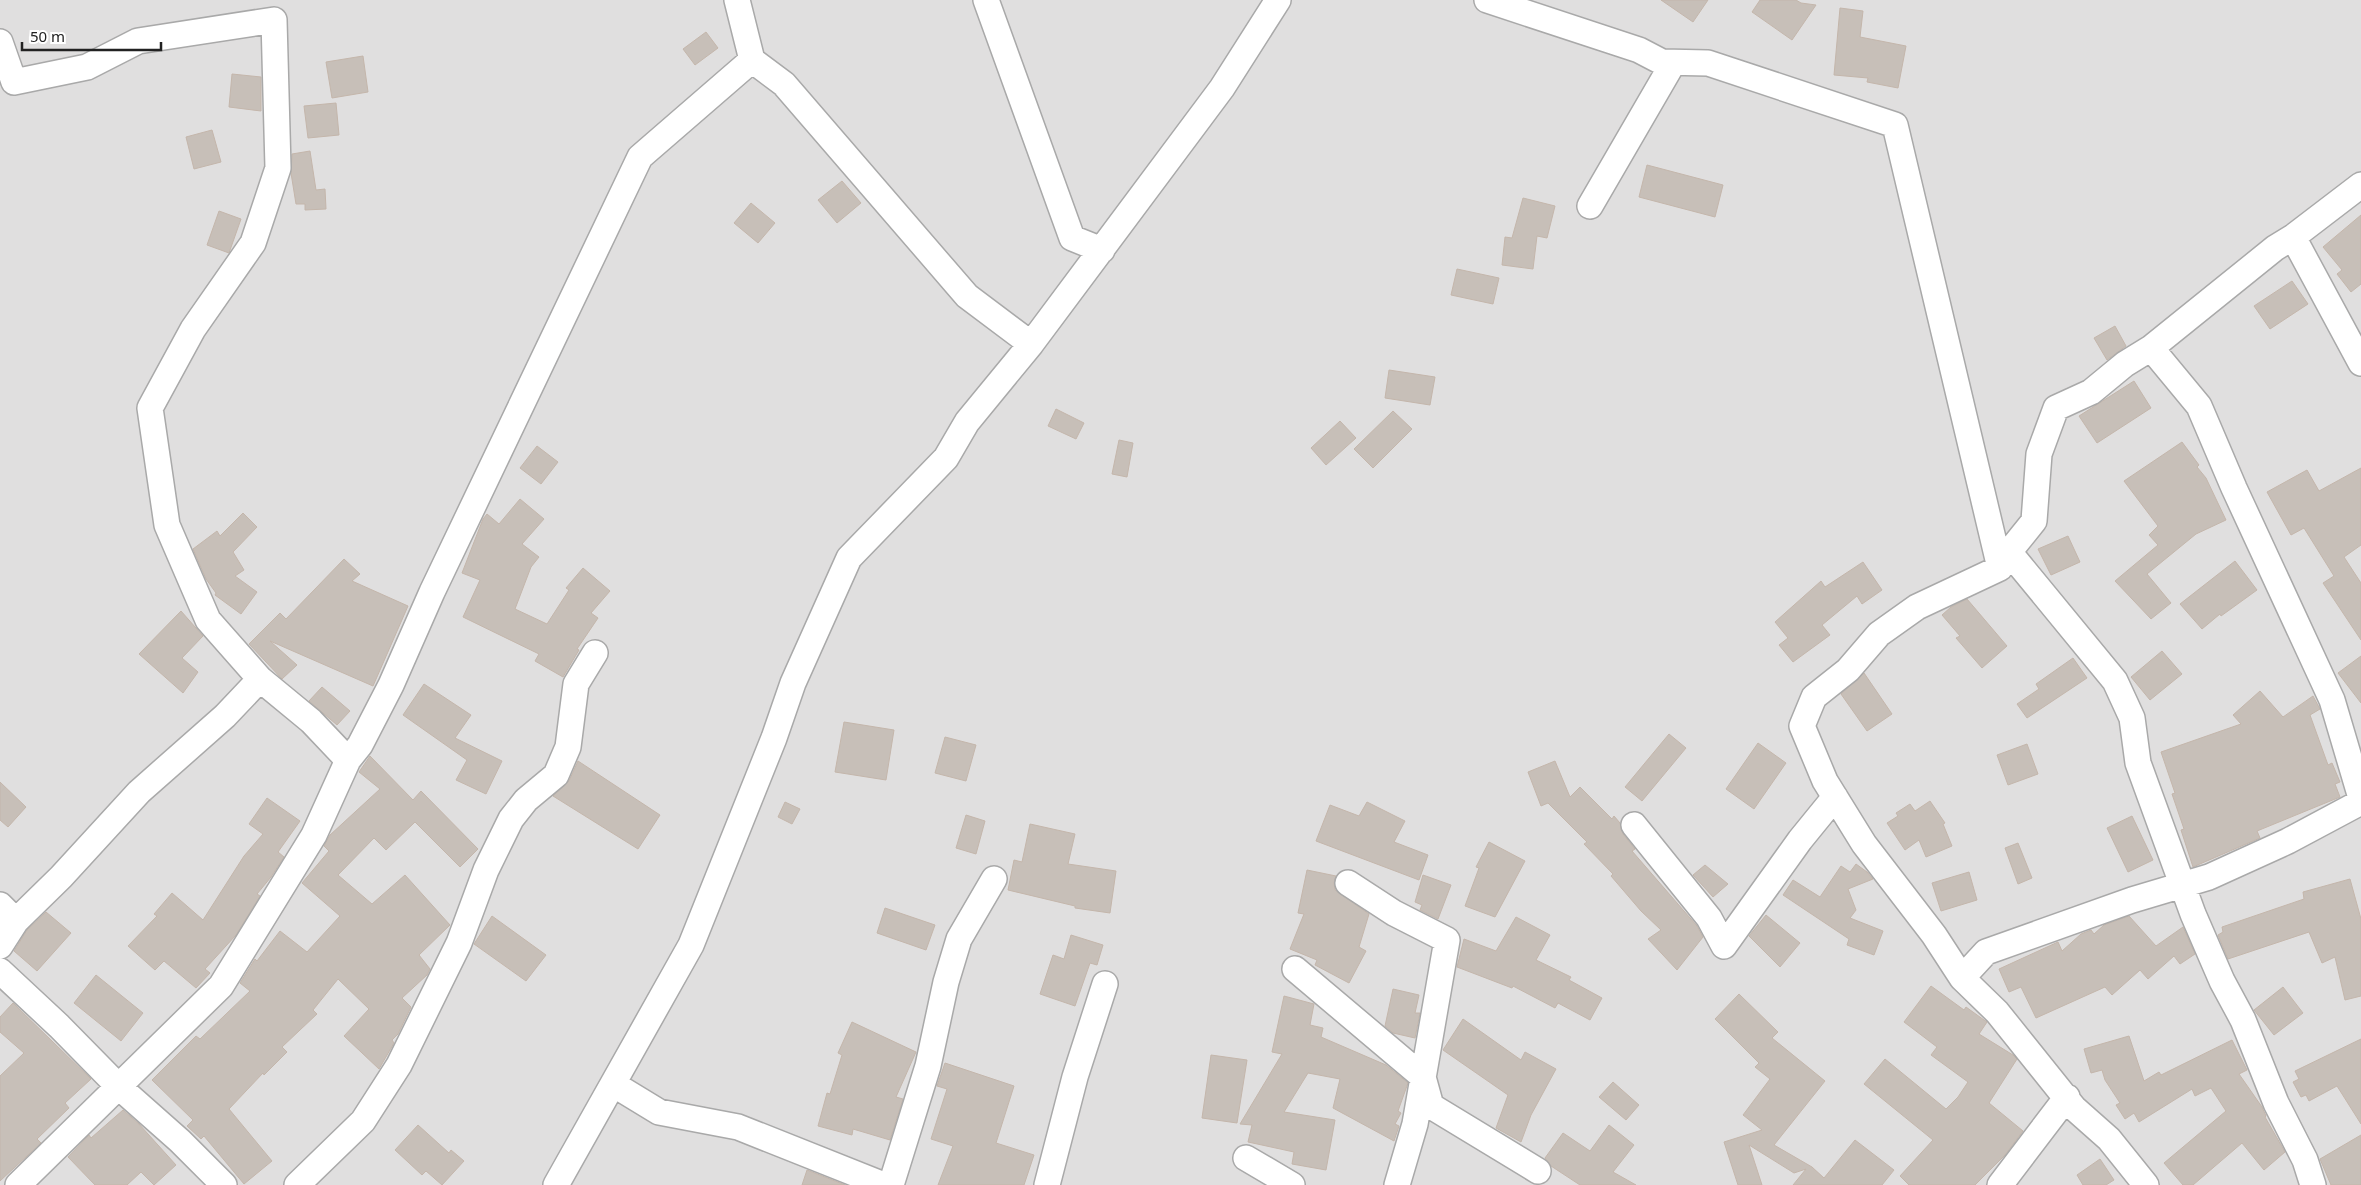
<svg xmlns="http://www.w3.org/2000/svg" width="2361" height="1185" font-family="'Noto Sans',sans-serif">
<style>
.residential{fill:#e0dfdf}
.building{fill:#c7bfb8;stroke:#c4b6ab}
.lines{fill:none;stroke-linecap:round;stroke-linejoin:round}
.minor-casing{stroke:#a9a9a9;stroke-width:28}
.minor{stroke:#fff;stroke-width:25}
</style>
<rect width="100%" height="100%" fill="#f2efe9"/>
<path class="residential" d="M0,0H2361V1185H0Z"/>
<path class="building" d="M1661,0H1708L1693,22Z
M1760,0H1796L1801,3L1816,5L1792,40L1752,12Z
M1840,8L1863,11L1860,37L1906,46L1898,88L1867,82L1868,78L1834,75Z
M706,32L718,48L695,65L683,49Z
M363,56L368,92L332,98L326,62Z
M232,74L261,77V111L229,107Z
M336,103L339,135L308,138L304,106Z
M212,130L221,162L194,169L186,137Z
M310,151L316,190L325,189L326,209L305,210V204H296L291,173L292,154Z
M1647,165L1723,185L1715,217L1639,197Z
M842,181L861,203L837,223L818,200Z
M1523,198L1555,206L1547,238L1537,236L1533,269L1502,265L1505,237L1512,238Z
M751,203L775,223L758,243L734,223Z
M219,211L241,219L229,253L207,245Z
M2361,215V284L2351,292L2337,274L2342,270L2323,247Z
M1457,269L1499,278L1493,304L1451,295Z
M2292,281L2308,304L2270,329L2254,306Z
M2115,326L2126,346L2107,360L2094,338Z
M1389,370L1435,377L1430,405L1385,398Z
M2134,381L2151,408L2097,443L2079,416Z
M1056,409L1084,423L1076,439L1048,426Z
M1393,411L1412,429L1373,468L1354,449Z
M1340,421L1356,438L1326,465L1311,448Z
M1119,440L1133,443L1127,477L1112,474Z
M2182,442L2199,465L2197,467L2206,478L2226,520L2196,534L2147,574L2171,603L2151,619L2115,581L2158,545L2149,535L2158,526L2124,481Z
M537,446L558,462L541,484L520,468Z
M2361,468V545L2344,557L2361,583V640L2323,583L2334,576L2304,528L2291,535L2267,492L2307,470L2319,491Z
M520,499L544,519L522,544L539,557L531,567L515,609L547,624L569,590L566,588L583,568L610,591L591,613L598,618L577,649L579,650L563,677L535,661L539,654L463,617L480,580L462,573L483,519L487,514L499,524Z
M243,513L257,527L233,552L244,570L235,576L257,592L241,614L215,595L216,593L206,579L193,549L217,531L220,536Z
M2068,536L2080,562L2051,575L2038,549Z
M344,559L360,574L352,581L408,606L373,686L270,641L297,665L282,679L249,644L280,613L286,619Z
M2235,561L2257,590L2221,616L2220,614L2202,629L2180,604Z
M1863,562L1882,590L1862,604L1857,596L1822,625L1830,635L1793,662L1779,645L1788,638L1775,622L1821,581L1825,587Z
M1967,599L2007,646L1982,668L1956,638L1960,636L1942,615L1951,607Z
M181,611L203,636L182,658L198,672L183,693L139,654Z
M2162,651L2182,674L2150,700L2131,677Z
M2361,656V703L2338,673Z
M2073,658L2087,678L2027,718L2017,704L2039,689L2036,684Z
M1864,673L1892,714L1867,731L1841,694Z
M424,684L471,715L455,738L502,761L486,794L456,780L467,760L403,715Z
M322,687L350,711L337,725L309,701Z
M2260,691L2283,717L2313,696L2320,709L2310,715L2328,765L2332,763L2340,782L2335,784L2340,797L2257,831L2260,838L2193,867L2181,830L2184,829L2172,794L2175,793L2161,752L2241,724L2233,715Z
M844,722L894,730L886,780L835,772Z
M1669,734L1686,748L1642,801L1625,787Z
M945,737L976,745L966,781L935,773Z
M1758,743L1786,763L1754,809L1726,789Z
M2027,744L2038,774L2008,785L1997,755Z
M370,756L413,800L421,791L478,849L460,867L415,822L386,850L374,838L338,875L372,904L405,875L450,925L419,955L430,969L427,975L402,998L411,1007L398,1034L392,1040L394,1043L379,1069L344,1036L369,1009L338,979L313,1010L317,1014L282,1047L287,1052L264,1075L263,1073L229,1109L272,1161L244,1184L204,1136L201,1139L187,1126L193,1120L152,1080L196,1036L200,1039L250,991L240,983L255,959L257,961L280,931L307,952L340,916L302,883L329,851L324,846L330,835L380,789L359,772Z
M578,761L660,815L638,849L553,796L569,781Z
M1555,761L1570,797L1580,787L1612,819L1614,816L1620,823L1623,834L1635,849L1632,851L1697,926L1703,937L1677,970L1648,939L1661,930L1641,911L1611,876L1613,874L1584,844L1587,842L1548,803L1541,806L1528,772Z
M0,782L26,807L8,827L0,820Z
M267,798L300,821L278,852L284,857L271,877L257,894L260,896L236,935L205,969L210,973L196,988L164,961L155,970L128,946L157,916L154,914L172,893L203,920L244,856L263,834L249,824Z
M1930,801L1945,823L1943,824L1952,846L1926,857L1919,840L1905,850L1887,823L1898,816L1896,813L1910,804L1915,811Z
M785,802L800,809L792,824L778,817Z
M1367,802L1405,821L1394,842L1428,855L1419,880L1316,841L1330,805L1359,816Z
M966,815L985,821L976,854L956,848Z
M2132,816L2153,860L2128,872L2107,828Z
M1030,824L1075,834L1068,864L1116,871L1110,913L1075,908V906L1008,890L1014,860L1022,862Z
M1489,842L1525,861L1495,917L1465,906L1479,868L1476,867Z
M2018,843L2032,878L2018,884L2005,848Z
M1856,864L1867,872L1873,879L1848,889L1856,910L1850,918L1883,931L1874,955L1847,945L1849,939L1783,895L1793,880L1820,897L1841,866L1850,872Z
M1705,865L1728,884L1713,897L1693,875Z
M1307,870L1336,876L1334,883L1335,890L1369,914L1359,947L1366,951L1349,983L1315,965L1317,960L1290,949L1304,914L1298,913Z
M1969,872L1977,900L1941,911L1932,883Z
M1423,875L1451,885L1438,919L1420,910L1422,905L1415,902Z
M2350,879L2361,919V996L2345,1000L2335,957L2322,963L2309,932L2228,959L2218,935L2223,932L2222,927L2304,899L2303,892Z
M885,908L935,925L926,950L877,933Z
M46,912L71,933L37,971L14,951L27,930Z
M1766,915L1800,943L1780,967L1749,936Z
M492,916L546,955L526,981L474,944Z
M2129,916L2156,946L2183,927L2195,954L2180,964L2174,956L2148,979L2140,970L2112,995L2105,987L2036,1018L2021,987L2009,992L1999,969L2058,942L2062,951L2081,934L2091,930L2094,934L2104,925Z
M1516,917L1550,935L1536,960L1571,977L1569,980L1602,998L1590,1020L1558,1003L1555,1008L1513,986L1512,988L1457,967L1464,939L1496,951Z
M1071,935L1103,945L1097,965L1090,963L1075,1006L1040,994L1053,955L1064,959Z
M96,975L143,1013L121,1041L74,1003Z
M1931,986L1964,1010L1966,1007L1984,1020L1987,1022L1979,1034L2013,1055L2017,1059L1989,1103L2023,1131L2005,1155L1975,1185H1909L1900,1176L1933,1140L1864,1084L1885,1059L1946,1109L1958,1097L1968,1082L1931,1055L1937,1047L1904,1022Z
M2283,987L2303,1013L2274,1035L2254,1010Z
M1393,989L1419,995L1415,1013H1420L1415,1038L1393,1033L1385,1026Z
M1739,994L1778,1032L1772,1038L1825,1081L1774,1145L1812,1167L1824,1178L1855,1140L1894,1170L1882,1185H1793L1806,1169L1794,1173L1749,1145L1762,1185H1738L1724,1142L1762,1130L1743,1115L1770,1079L1755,1067L1759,1063L1715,1019Z
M1284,996L1314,1004L1310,1025L1323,1028L1321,1037L1386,1065L1408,1083L1398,1111L1401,1113L1395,1124L1399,1126L1394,1141L1333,1108L1340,1079L1308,1073L1284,1112L1335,1120L1326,1170L1292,1164L1294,1152L1248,1142L1252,1125L1240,1124L1282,1054L1272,1052Z
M13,1003L91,1079L65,1103L69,1108L37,1139L41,1143L0,1181V1076L24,1053L0,1032V1017Z
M1463,1019L1521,1060L1525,1052L1556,1069L1531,1115L1521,1142L1496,1128L1508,1095L1443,1050Z
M852,1022L916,1052L896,1097L903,1099L890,1140L853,1129L852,1135L818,1126L827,1093L830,1094L842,1055L838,1053Z
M2129,1036L2144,1081L2159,1072L2161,1075L2232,1040L2247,1070L2239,1074L2262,1107L2266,1116L2265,1117L2285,1152L2264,1170L2242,1143L2193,1185H2183L2164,1163L2226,1111L2211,1088L2195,1096L2192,1089L2139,1122L2134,1113L2125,1119L2116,1105L2120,1103L2105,1080L2102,1070L2091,1073L2084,1049Z
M2361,1039V1124L2337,1086L2309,1101L2306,1095L2301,1097L2293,1082L2299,1079L2295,1071Z
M1211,1055L1247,1060L1237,1123L1202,1118Z
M945,1063L1014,1086L996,1143L1034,1155L1024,1185H938L953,1146L931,1139L947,1089L937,1086Z
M1613,1082L1639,1105L1626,1120L1599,1097Z
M123,1110L139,1124L176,1165L154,1185L141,1172L127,1185H95L68,1157L89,1135L91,1138Z
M418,1125L449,1153L451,1150L464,1161L442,1185L426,1171L422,1175L395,1150Z
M1609,1125L1634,1145L1613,1172L1636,1185H1580L1551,1166L1545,1158L1563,1133L1590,1151Z
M2361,1135V1185H2331L2320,1159Z
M2100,1159L2114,1180L2106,1185H2083L2077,1175Z
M807,1170L845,1185H802Z"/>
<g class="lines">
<defs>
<path id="minor" d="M737,0L752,60L784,84L967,296L1031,344
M986,0L1072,238L1102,250
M1487,0L1639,50L1662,62L1708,63L1895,125L2000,568L1917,607L1879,634L1848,670L1814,697L1802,726L1825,781L1864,844L1934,935L1962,978
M0,42L14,82L87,67L138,41L274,20L278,168L253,243L193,329L150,408L167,525L208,620L260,679
M1590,206L1673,63
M2293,237L2361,363
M2151,348L2199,406L2234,488L2332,700L2361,798
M2009,552L2115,681L2132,718L2138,763L2193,914L2222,981L2243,1020L2276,1103L2305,1160L2313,1185
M2001,566L2009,552L2034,521L2039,454L2056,408L2091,392L2125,364L2151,348L2275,248L2293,237L2361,185
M1634,825L1709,918L1724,946L1800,840L1835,797
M1348,883L1394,913L1447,940L1415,1124L1397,1185
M0,905L16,921
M0,946L16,921L61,877L139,792L225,716L260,679L311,721L348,760
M1295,969L1423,1077L1431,1106L1538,1171
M0,971L59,1026L119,1087L180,1141L224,1185
M613,1084L659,1112L738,1127L884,1185
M1246,1158L1292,1185
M18,1185L221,986L314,835L348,760L360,745L391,685L432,592L640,157L752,60
M297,1185L363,1121L399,1065L459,943L486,870L511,819L526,800L556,775L568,747L576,684L595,653
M556,1185L691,945L774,738L793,683L849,558L946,458L967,422L1031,344L1222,88L1278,0
M891,1185L928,1066L946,982L959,939L994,879
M1047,1185L1075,1077L1105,984
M2000,1185L2067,1097
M2146,1185L2109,1139L2074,1108L1997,1012L1962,978L1986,952L2132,900L2209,877L2288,841L2361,802"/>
</defs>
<use href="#minor" class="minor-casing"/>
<use href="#minor" class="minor"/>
</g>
<path d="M22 42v8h139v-8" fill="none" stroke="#222222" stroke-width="2.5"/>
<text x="30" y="42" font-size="15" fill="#222222" stroke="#ffffff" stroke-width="4" paint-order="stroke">50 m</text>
</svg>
